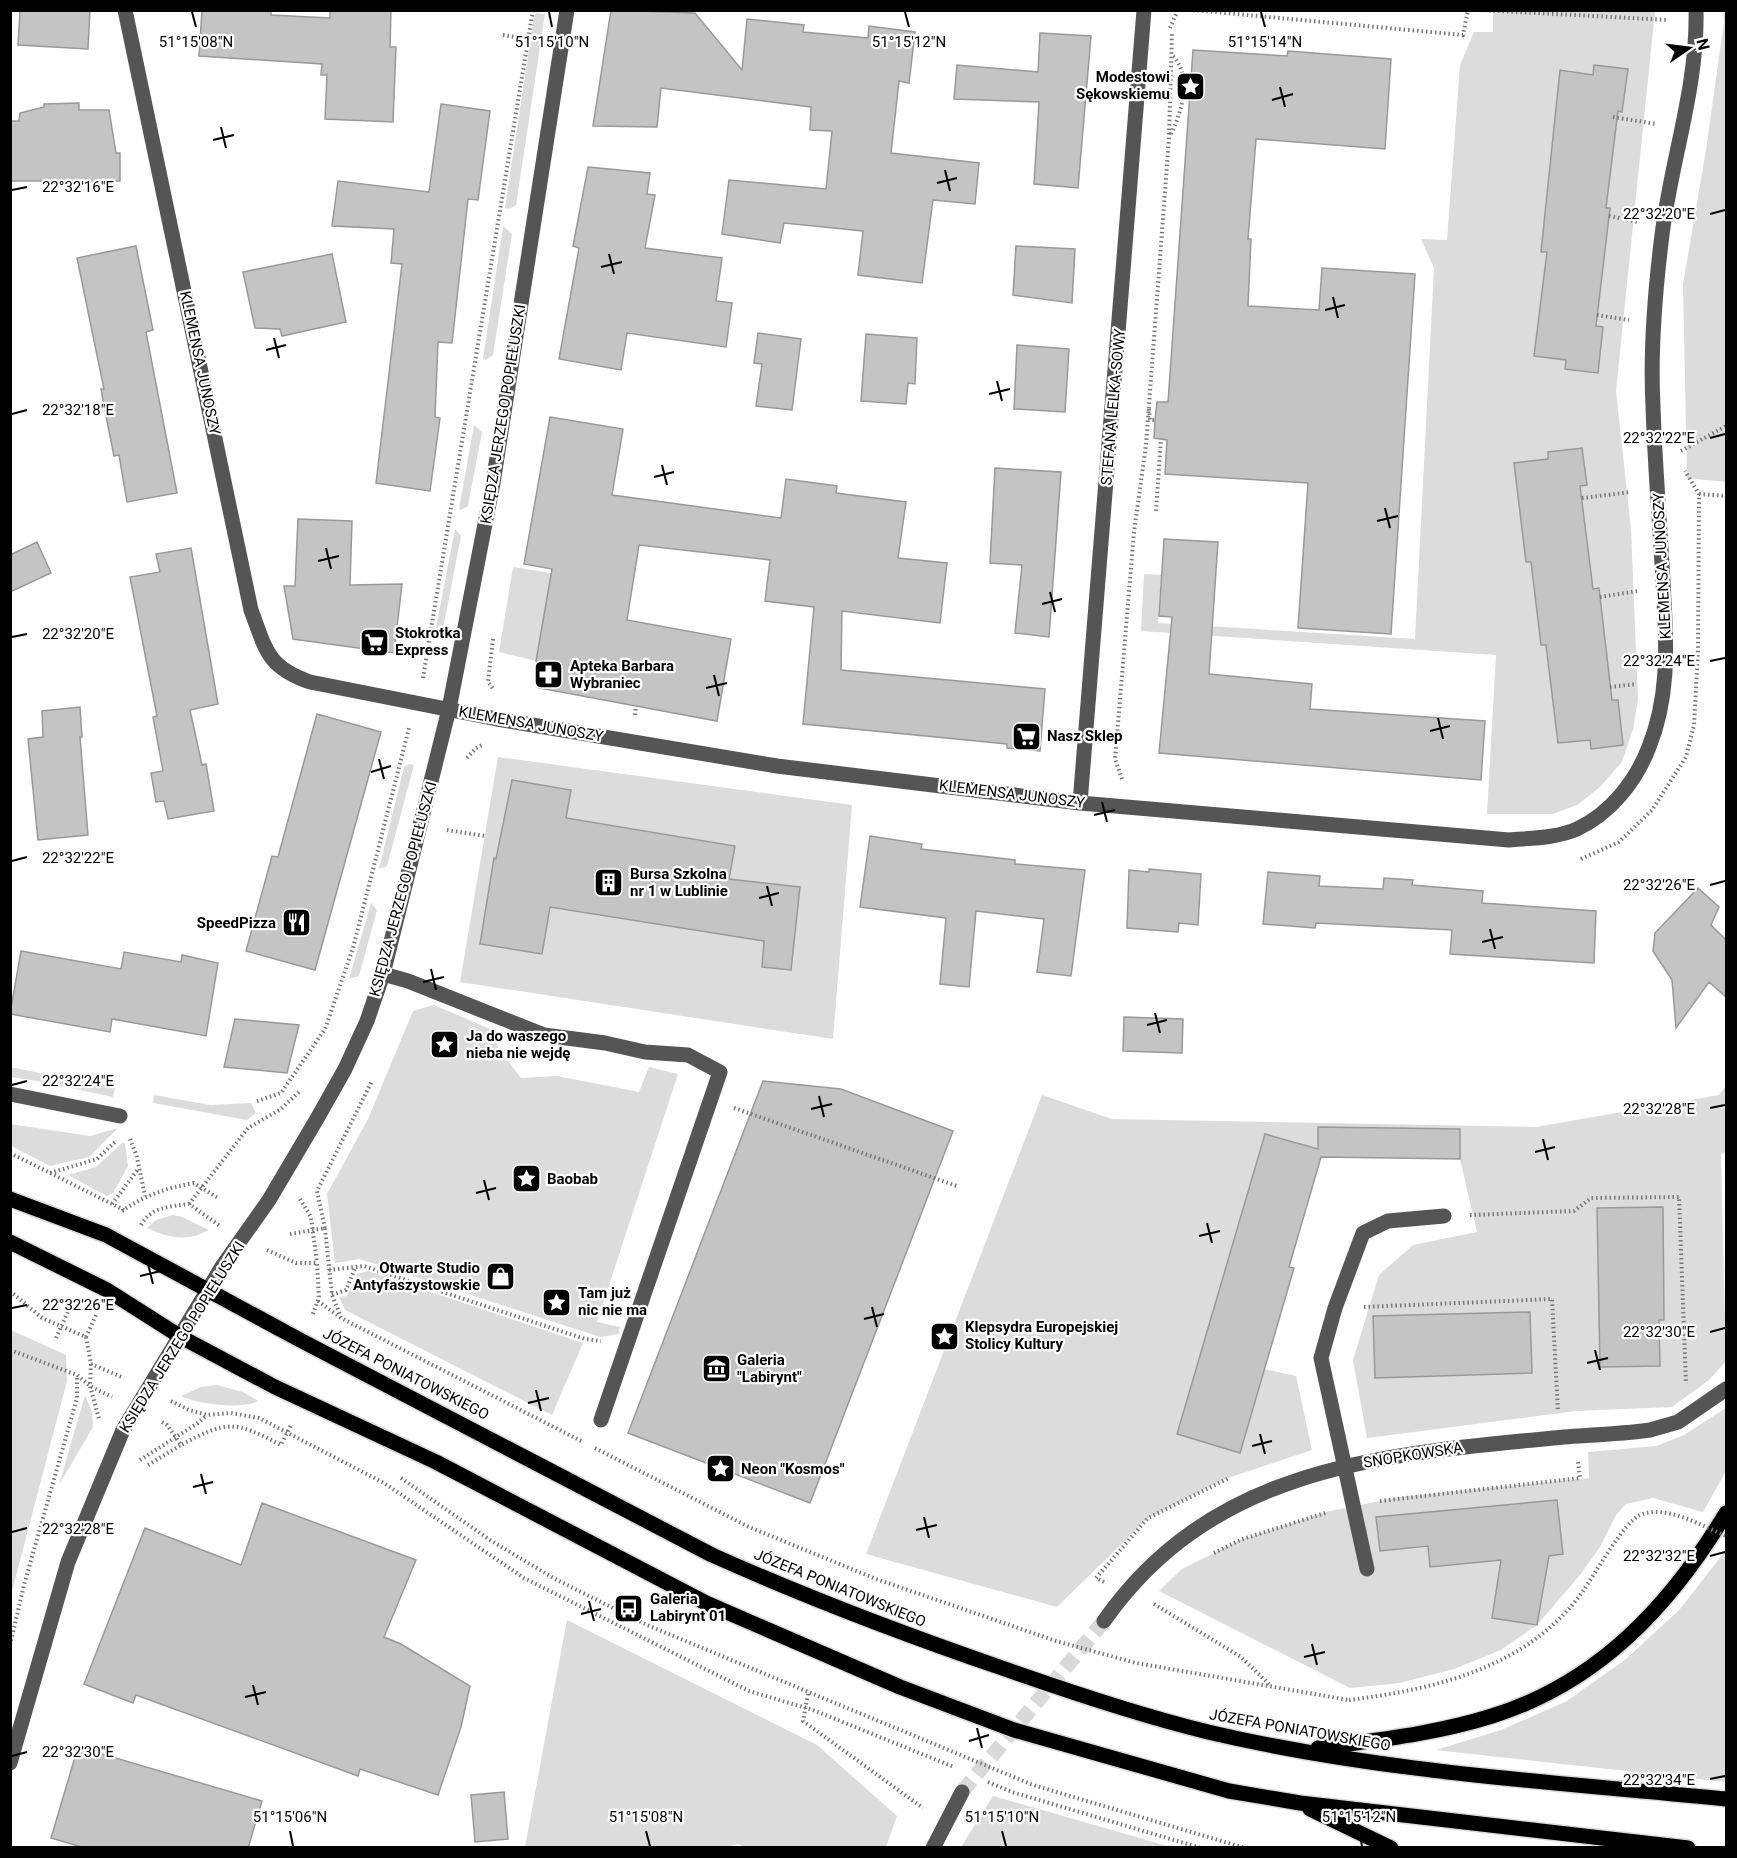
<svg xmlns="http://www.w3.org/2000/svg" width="1737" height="1858" font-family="Roboto,sans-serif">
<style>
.green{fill:#dcdcdc}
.building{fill:#c4c4c4;stroke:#999;stroke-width:1.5}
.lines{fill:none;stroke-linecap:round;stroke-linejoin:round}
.minor-tunnel{stroke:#d9d9d9;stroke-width:15;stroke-dasharray:15 8;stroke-linecap:butt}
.major-casing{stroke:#dbdbdb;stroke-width:18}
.path{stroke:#777;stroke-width:4;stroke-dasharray:1.5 3;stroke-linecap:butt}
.minor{stroke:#555;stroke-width:15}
.major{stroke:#000;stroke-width:15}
.path-bridge{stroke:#777;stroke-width:4;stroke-dasharray:1.5 3;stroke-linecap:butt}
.ticks{fill:none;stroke:#000;stroke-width:2}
.labels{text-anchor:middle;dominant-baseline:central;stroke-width:4.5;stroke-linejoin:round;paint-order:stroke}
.poi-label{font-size:15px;font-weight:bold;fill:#000;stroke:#fff;text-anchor:start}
.street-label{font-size:15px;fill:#000;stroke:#fff}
.ticks-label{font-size:15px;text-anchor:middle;fill:#000;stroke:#fff;stroke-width:4.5;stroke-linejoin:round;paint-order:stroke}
</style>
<rect width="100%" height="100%" fill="#fff"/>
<path class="green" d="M1493,11H1655L1616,391L1631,529L1638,699L1633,729L1622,762L1600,787L1577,805L1553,814H1487L1496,655L1141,631L1144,574L1161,575L1158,623L1415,639L1434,268L1421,239L1447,240L1460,65L1474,32H1493Z
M1723,11H1726V482L1687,478L1683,284L1706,150L1724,22Z
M537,13L545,14L516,205L509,209L505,208L534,16Z
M503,226L512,234L493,355L486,360L483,359Z
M474,425L482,432L468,506L461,510L459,509Z
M455,529L461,536L442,634L438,633L436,628Z
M513,567L551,573L536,661L499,652Z
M498,757L852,805L833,1039L460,982Z
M409,764L414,765L387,866L379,869L404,767Z
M371,903L377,910L359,976L349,979Z
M434,1005L495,1031L498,1048L521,1078L557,1076L639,1092L649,1067L678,1074L597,1322L620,1327L619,1334L600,1337L360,1259L335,1263L327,1194L368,1119L413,1011Z
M10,1067L45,1074L43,1082L11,1077Z
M57,1076L115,1087L113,1097L56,1085Z
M1726,1086V1152L1721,1154L1726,1361L1709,1380L1672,1407L1576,1411L1367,1438L1353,1360L1379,1275L1413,1245L1477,1232L1460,1159V1129L1319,1127L1318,1157L1257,1164L1177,1434L1240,1452L1264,1369L1296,1376L1312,1450L1222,1480L1148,1518L1057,1607L866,1554L1042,1095L1112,1119L1536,1127L1719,1095Z
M154,1095L210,1105L251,1103L256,1113L247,1120L153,1103Z
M10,1124L90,1136L118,1128L89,1157L50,1166L11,1146Z
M122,1143H125L128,1166L113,1193L107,1196L68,1175L96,1167Z
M173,1215L182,1217L209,1230C188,1242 168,1238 147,1228L156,1220Z
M368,1271L583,1343L552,1415L345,1310L339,1297L347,1296L357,1274Z
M11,1330L66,1355L67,1381L11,1595Z
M217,1385L243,1392L258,1401C244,1410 196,1404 181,1396L201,1387Z
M85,1395L92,1412L93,1427L59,1485Z
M1726,1408V1471L1703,1512L1653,1498L1626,1504L1616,1515L1600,1547L1580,1575L1537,1625L1501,1650L1454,1669L1400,1683L1350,1688L1159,1591L1182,1569L1240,1540L1326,1512L1399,1497L1589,1478L1588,1452L1656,1446L1684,1435Z
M1726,1550V1782L1436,1750L1501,1730L1567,1701L1626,1659L1680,1609Z
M567,1620L817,1745L897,1816L886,1847L747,1848L738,1844L722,1848L525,1847Z
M993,1796L1004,1799L1171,1847H961Z"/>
<path class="building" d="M20,10H90L88,49L18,45Z
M202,10H271V15L330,18V10H391L390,47H396L393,122L325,119L327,75H321L322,64L199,56Z
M611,10L695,13L742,70L747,19L804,25L803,32L868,38L869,26L915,32L909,83L899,81L891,153L979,163L975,204L933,200L922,283L858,275L863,231L784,223L780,243L722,234L729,180L826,189L832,131L810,130L811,107L661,88L657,127L593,126Z
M1040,33L1091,36L1078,188L1034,184L1039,102L954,99L957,65L1038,72Z
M1193,50L1287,56L1288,51L1391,59L1385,149L1256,139L1248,239H1251L1248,306L1319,310L1322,268L1415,274L1391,634L1298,628L1308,483L1165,474L1167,440L1154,438L1155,420L1157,402H1168Z
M1594,65L1628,69L1622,112L1618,111L1606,208H1610L1596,326L1603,327L1598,373L1565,369L1566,360L1534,356L1547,252H1541L1560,70L1593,75Z
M79,103V110H109L116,153H120V181H10V121H19L20,113L44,107V104Z
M441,104L490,111L478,200L468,199L452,343L438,342L435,417L440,418L430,491L376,483L402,264L391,263L394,229L332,226L338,181L429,192Z
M588,167L650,173L647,194L655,195L645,248L722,258L716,301L732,303L726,347L627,333L621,370L559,359L579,248L573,246Z
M136,246L153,330L146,332L177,493L127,502L119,455L114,456L105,411L101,389H104L77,258Z
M1016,246L1075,249L1072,303L1013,295Z
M332,254L346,322L282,336L280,329L255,328L243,272Z
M758,333L801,339L792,410L756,406L762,364L754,363Z
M866,334L917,338L915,384L908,383L906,404L861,401Z
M1017,345L1069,349L1065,412L1014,409Z
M550,417L623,429L612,495L781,518L786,479L837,486L836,493L906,502L898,558L947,563L940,623L842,611L841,670L1045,689L1040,751L1007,748V744L803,724L814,607L765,601L770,560L639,545L627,620L731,639L717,721L539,688L544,662L536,661L552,569L524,564Z
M1582,448L1587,485L1580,486L1593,589L1599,588L1612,700H1618L1623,745L1591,749L1590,740L1558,743L1546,645H1541L1531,562H1526L1514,463L1548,459V452Z
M995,468L1061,472L1049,637L1015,633L1022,565L990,563Z
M298,519L352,521L350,585L402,584L394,653L293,639L284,586H295Z
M1164,539L1218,542L1209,674L1312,684L1310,709L1485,721L1481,780L1159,753L1172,617L1159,616Z
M37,542L51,573L10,592V555Z
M191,548L218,704L190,710L202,765L206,764L214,811L168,819L164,801L156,802L151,773L163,771L153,717L157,716L130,577L160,572L156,554Z
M80,707L82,737H80L88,835L38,840L28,739L43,737L42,711Z
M317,714L381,732L315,970L246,951L272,856L278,857Z
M512,780L571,790L566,818L735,846L729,879L800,887L791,970L762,967L764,941L550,907L542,954L480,944L494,858L496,859Z
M870,836L922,844L921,849L1015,860V864L1085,870L1071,976L1037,972L1044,919L976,911L969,987L940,984L946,918L860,907Z
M1149,869L1201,874L1198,925L1179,923L1178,932L1127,928L1129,870L1149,872Z
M1268,872L1320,876L1319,886L1383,889L1384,878L1413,880L1412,885L1483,891L1482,903L1596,911L1594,963L1450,954L1452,930L1316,923L1315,928L1263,924Z
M1698,888L1719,907L1711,925L1726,940V997L1709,982L1676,1028L1672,980L1653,951L1655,933Z
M21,951L121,969L124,952L181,962L182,955L218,963L206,1036L112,1019L110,1032L10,1014Z
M1124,1017L1183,1019L1182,1053L1123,1051Z
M235,1019L299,1025L287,1073L224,1067Z
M763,1081L841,1089L953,1131L810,1503L628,1433Z
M1318,1127L1460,1129V1159L1321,1157L1289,1267L1294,1268L1240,1453L1177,1434L1265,1134L1318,1149Z
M1663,1207L1664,1320H1659L1660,1366L1600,1367L1597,1208Z
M1530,1312L1532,1373L1375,1378L1373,1316Z
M1557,1500L1563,1554L1549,1556L1537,1625L1492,1618L1501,1560L1430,1567L1428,1546L1380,1551L1376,1517Z
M262,1503L416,1560L384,1637L401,1644L470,1686L461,1727L438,1795L360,1769L358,1776L136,1695L133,1703L84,1684L145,1528L241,1565Z
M78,1747L262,1801L248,1848H85L51,1838Z
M504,1792L508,1839L475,1842L471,1795Z"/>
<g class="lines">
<path class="minor-tunnel" d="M962,1792L1104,1621"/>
<defs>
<path id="major" d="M10,1199L106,1235L300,1340L712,1555C806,1597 903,1634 1002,1668C1070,1692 1138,1715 1208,1732C1378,1772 1554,1782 1726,1799
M10,1242L107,1290L181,1337L275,1387L436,1462L706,1603L900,1687L1014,1730L1229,1791L1300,1803L1688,1848
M1318,1748C1376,1740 1435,1734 1492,1716C1598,1683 1670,1606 1726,1513
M1310,1809L1391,1848"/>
</defs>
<use href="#major" class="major-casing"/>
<path class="path" d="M1193,10L1463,35L1468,10
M1480,10L1668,20
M1170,28L1178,10
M503,35L527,39
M1613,117L1656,124
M1171,134C1182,111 1193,76 1172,55
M1609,216L1638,222
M1597,315L1629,320
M1149,409L1150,420H1155
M1681,451L1726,426
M1699,494L1726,496
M1582,498L1631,492
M1156,511L1161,439
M1600,597L1638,591
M493,639L488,682L494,690
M423,678L533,10
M1610,687L1636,684
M635,715L636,706
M467,758L476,748L484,744
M1122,779L1115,759L1134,532L1146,445L1169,138L1172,32
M447,830L485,836
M1581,859L1619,842L1652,810L1686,757L1694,725L1698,653L1699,494L1685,471
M257,1101L281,1093L325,1029L353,948L409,728
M734,1108L957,1186
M130,1139L137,1157L145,1196
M10,1153L124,1210
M50,1173L97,1159L115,1142
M300,1199L311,1217L317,1263
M112,1204L139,1168
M189,1204L248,1128L281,1109L300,1091
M122,1211C145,1195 166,1188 194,1183L218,1198
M1470,1215L1574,1211L1591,1198L1679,1197L1686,1384
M141,1225C152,1206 169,1207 189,1204L220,1226
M325,1228L317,1191L372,1081
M290,1234L325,1228L332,1295L341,1317
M267,1250L296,1263H317L319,1298L312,1316
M329,1270L364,1266L585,1339L601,1341
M10,1291L42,1318L86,1337L91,1364L124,1378
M332,1295L346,1290L356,1266
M318,1301L341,1318L583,1442
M1364,1307L1552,1299L1558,1412
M86,1337L96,1315
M56,1338L70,1307
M10,1350L77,1375L90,1386L112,1397
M91,1364L90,1386L99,1419
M171,1401L189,1410L207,1415L231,1413L259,1418L384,1483L524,1578L749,1691L813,1710L954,1767
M162,1422L167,1425L181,1445C227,1420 235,1421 281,1445L291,1425
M595,1448L749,1527L876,1579L1056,1641L1136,1663L1349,1700
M140,1460L198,1423L207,1415
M148,1465L181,1445
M401,1478L490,1540L555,1579L647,1625L1033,1785L1245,1848
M1380,1501L1580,1478L1578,1462
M1214,1553L1240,1540L1328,1512
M1104,1582L1096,1578L1148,1518L1229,1478
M1154,1604L1241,1657L1269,1684
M10,1645L24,1585L77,1398V1375
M808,1694L803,1721L923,1808
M988,1782L1012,1792L1201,1848"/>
<path class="minor" d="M125,10L251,610C266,650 267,667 310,682L497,719L777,766L1080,803L1509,840C1531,838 1557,838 1577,829C1611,813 1636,781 1649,747C1668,700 1667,651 1664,601C1661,536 1655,471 1653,406C1650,350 1655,291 1662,235C1671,161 1698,86 1696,10
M1080,803L1144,10
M383,974L408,981L544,1035L605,1043L645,1052L688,1055L720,1072L601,1420
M10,1094L120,1116
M1367,1569L1321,1358L1335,1308L1363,1233L1388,1221L1444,1216
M1104,1621C1215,1463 1389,1454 1564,1437C1592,1435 1621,1434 1650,1430L1678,1422L1726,1389
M10,1763L68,1562L123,1430L223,1265L269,1200L318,1117L345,1069L367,1021L383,974L449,709L493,483L567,10
M933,1848L962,1792"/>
<use href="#major" class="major"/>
<path class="path-bridge" d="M1349,1700C1437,1689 1529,1667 1583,1591C1595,1574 1624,1522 1640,1515C1666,1504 1702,1526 1726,1536"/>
</g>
<path class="ticks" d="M192,12L196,27M549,12L552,27M905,12L909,27M1261,12L1265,27M1280,87L1285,107M1272,100L1293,94M221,127L226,148M213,140L234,135M945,170L950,191M937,183L957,178M12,190L27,187M1710,214L1725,210M609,254L614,274M601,267L622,262M1333,297L1338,318M1325,310L1345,305M274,338L279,358M266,350L286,345M997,381L1002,401M989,394L1010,389M12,414L27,410M1710,438L1725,434M662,465L667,485M654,477L674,472M1385,508L1390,528M1377,521L1398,516M326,548L331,569M318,561L339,556M1050,592L1055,612M1042,604L1062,599M12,637L27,634M1710,661L1725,658M714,675L719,696M706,688L727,683M1438,718L1443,739M1430,731L1450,726M379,759L384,779M371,772L391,766M1102,802L1107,822M1094,815L1115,810M12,861L27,857M1710,885L1725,881M767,886L772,906M759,898L779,893M1490,929L1495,949M1482,942L1503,937M431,969L436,990M423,982L444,977M1155,1013L1160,1033M1147,1025L1167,1020M12,1085L27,1081M819,1096L824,1117M1710,1108L1725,1105M811,1109L832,1104M1543,1139L1548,1160M1535,1152L1555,1147M484,1180L489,1200M476,1193L496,1188M1207,1223L1212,1243M1199,1236L1220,1231M148,1264L153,1284M140,1276L161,1271M872,1307L877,1327M12,1308L27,1305M864,1319L884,1314M1710,1332L1725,1328M1595,1350L1600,1370M1587,1363L1608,1358M536,1390L541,1411M528,1403L549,1398M1260,1434L1265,1454M1252,1446L1272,1441M201,1474L206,1494M193,1487L213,1482M924,1517L929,1538M916,1530L937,1525M12,1532L27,1528M1710,1556L1725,1552M589,1601L594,1621M581,1614L601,1609M1312,1644L1317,1665M1304,1657L1325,1652M253,1685L258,1705M245,1697L266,1692M977,1728L982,1748M969,1741L989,1735M12,1756L27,1752M1710,1779L1725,1776M290,1831L293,1846M646,1831L650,1846M1002,1831L1006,1846M1359,1831L1362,1846"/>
<defs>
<symbol id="sight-square" viewBox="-11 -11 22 22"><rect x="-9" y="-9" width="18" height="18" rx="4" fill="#000" stroke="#fff"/><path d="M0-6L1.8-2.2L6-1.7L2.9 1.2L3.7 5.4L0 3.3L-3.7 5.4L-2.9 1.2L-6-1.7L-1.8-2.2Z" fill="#fff"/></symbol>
<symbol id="supermarket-square" viewBox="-11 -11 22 22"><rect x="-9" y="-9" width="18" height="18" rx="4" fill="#000" stroke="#fff"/><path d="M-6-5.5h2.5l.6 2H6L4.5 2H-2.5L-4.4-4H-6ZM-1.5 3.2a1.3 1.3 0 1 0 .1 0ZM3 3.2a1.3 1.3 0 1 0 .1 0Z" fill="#fff"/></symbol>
<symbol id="pharmacy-square" viewBox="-11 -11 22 22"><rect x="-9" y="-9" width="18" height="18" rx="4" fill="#000" stroke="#fff"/><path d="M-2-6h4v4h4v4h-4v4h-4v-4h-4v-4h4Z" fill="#fff"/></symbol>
<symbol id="building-square" viewBox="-11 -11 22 22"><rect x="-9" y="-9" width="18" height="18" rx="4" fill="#000" stroke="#fff"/><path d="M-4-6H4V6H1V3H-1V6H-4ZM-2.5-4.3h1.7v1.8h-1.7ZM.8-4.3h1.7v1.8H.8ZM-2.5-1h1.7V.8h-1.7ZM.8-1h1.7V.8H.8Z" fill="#fff"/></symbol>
<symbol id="restaurant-square" viewBox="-11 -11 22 22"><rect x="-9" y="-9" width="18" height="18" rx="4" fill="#000" stroke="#fff"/><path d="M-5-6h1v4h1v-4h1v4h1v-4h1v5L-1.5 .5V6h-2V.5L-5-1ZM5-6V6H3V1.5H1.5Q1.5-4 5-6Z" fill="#fff"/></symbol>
<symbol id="shop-square" viewBox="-11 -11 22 22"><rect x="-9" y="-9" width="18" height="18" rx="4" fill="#000" stroke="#fff"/><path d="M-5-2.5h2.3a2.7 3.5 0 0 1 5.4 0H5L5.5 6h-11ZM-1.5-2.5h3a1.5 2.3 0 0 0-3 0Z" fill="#fff"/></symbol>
<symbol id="museum-square" viewBox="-11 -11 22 22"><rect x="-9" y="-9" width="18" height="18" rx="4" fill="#000" stroke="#fff"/><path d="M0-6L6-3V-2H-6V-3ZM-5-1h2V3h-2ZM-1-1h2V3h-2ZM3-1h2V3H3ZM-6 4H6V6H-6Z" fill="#fff"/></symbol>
<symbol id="bus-square" viewBox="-11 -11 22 22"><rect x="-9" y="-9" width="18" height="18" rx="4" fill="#000" stroke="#fff"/><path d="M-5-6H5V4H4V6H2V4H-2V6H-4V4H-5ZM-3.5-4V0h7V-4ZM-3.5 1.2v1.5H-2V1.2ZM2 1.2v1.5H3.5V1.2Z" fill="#fff"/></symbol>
</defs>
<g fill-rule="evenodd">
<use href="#sight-square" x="1174" y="70" width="33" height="33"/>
<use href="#supermarket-square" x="358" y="626" width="33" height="33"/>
<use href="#pharmacy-square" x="532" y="658" width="33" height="33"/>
<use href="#supermarket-square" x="1010" y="720" width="33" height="33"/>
<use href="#building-square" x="592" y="866" width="33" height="33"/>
<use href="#restaurant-square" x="280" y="906" width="33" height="33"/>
<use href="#sight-square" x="428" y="1028" width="33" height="33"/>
<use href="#sight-square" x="510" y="1162" width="33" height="33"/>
<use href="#shop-square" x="484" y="1260" width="33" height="33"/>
<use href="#sight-square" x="540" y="1286" width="33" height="33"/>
<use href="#sight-square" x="928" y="1320" width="33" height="33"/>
<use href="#museum-square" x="700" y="1352" width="33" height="33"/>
<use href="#sight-square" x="704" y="1452" width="33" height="33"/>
<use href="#bus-square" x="612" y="1592" width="33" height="33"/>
</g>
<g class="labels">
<g class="poi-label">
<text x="1170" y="77" text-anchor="end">Modestowi<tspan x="1170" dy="17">Sękowskiemu</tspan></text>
<text x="395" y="633">Stokrotka<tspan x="395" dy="17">Express</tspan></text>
<text x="570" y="666">Apteka Barbara<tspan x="570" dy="17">Wybraniec</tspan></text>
<text x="1047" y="736">Nasz Sklep</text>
<text x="630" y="874">Bursa Szkolna<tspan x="630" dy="17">nr 1 w Lublinie</tspan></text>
<text x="276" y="923" text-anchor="end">SpeedPizza</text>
<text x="466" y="1036">Ja do waszego<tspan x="466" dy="17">nieba nie wejdę</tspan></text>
<text x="547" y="1179">Baobab</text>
<text x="480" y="1268" text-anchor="end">Otwarte Studio<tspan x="480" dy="17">Antyfaszystowskie</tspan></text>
<text x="578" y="1293">Tam już<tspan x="578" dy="17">nic nie ma</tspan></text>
<text x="965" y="1327">Klepsydra Europejskiej<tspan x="965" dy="17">Stolicy Kultury</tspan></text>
<text x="737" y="1360">Galeria<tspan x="737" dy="17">"Labirynt"</tspan></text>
<text x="741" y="1469">Neon "Kosmos"</text>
<text x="650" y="1599">Galeria<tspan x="650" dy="17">Labirynt 01</tspan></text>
</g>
<g class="street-label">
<text transform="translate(200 363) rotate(78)">KLEMENSA JUNOSZY</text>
<text transform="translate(1113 407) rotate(-85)">STEFANA LELKA-SOWY</text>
<text transform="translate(503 414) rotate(-81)">KSIĘDZA JERZEGO POPIEŁUSZKI</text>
<text transform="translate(1662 566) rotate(-93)">KLEMENSA JUNOSZY</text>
<text transform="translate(531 724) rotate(10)">KLEMENSA JUNOSZY</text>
<text transform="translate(1012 794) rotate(7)">KLEMENSA JUNOSZY</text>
<text transform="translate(403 889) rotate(-75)">KSIĘDZA JERZEGO POPIEŁUSZKI</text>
<text transform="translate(182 1337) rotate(-58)">KSIĘDZA JERZEGO POPIEŁUSZKI</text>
<text transform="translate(406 1374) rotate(27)">JÓZEFA PONIATOWSKIEGO</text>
<text transform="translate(1413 1455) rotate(-9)">SNOPKOWSKA</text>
<text transform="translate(840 1588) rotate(22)">JÓZEFA PONIATOWSKIEGO</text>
<text transform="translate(1300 1730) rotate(10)">JÓZEFA PONIATOWSKIEGO</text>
</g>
</g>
<g class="ticks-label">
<text x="196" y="47">51°15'08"N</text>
<text x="552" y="47">51°15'10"N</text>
<text x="909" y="47">51°15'12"N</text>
<text x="1265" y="47">51°15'14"N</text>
<text x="78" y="192">22°32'16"E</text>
<text x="1659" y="219">22°32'20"E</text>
<text x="78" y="415">22°32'18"E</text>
<text x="1659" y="443">22°32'22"E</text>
<text x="78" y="639">22°32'20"E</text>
<text x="1659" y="666">22°32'24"E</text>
<text x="78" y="863">22°32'22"E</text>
<text x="1659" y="890">22°32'26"E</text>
<text x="78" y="1086">22°32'24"E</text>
<text x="1659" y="1114">22°32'28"E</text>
<text x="78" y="1310">22°32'26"E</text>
<text x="1659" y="1337">22°32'30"E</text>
<text x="78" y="1534">22°32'28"E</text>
<text x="1659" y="1561">22°32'32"E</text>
<text x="78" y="1757">22°32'30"E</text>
<text x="1659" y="1785">22°32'34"E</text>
<text x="290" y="1822">51°15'06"N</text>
<text x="646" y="1822">51°15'08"N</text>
<text x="1002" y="1822">51°15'10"N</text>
<text x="1359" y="1822">51°15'12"N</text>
</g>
<rect width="1737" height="1858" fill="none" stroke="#000000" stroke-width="24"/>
<g transform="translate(1689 48) rotate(76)" stroke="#ffffff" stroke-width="4.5" paint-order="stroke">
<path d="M0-4.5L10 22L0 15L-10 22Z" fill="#000000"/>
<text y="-9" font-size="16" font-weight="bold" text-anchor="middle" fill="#000000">N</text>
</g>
</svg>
